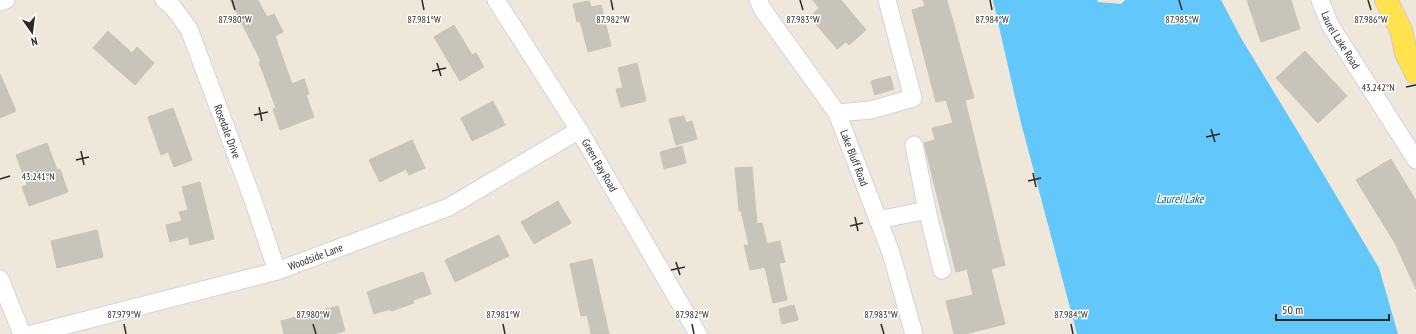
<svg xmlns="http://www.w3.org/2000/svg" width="1416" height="334" font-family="'PT Sans Narrow',sans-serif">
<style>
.water{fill:#62c7fb}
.building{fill:#c9c4ba;stroke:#c9c3b4}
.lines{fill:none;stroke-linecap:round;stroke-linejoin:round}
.minor-casing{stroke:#cfd2e5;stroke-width:19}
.major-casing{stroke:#ccc;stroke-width:24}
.minor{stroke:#fff;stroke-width:17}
.major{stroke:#ffe24e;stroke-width:22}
.ticks{fill:none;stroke:#2a2a2a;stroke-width:1.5}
.labels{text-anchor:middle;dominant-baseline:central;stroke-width:3;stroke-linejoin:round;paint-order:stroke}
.street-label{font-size:11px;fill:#2a2a2a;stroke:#fff}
.water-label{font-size:12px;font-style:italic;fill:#0062a8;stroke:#fff}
.ticks-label{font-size:10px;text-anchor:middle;fill:#2a2a2a;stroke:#fff;stroke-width:3;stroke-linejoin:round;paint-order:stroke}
</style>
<rect width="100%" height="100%" fill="#eee7da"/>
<path class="water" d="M993,0H1097L1098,2L1121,4L1125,0H1221L1241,38L1306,145L1379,268L1398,334H1077L1020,119Z"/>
<path class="building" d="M230,0H258L267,17L274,14L283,32L275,36L292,84L304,79L309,94L306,95L314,117L280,130L273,109L276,108L259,62L261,61Z
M813,0H841L866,30L849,45L846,42L837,49L810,17L819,8Z
M923,0H947L974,98L965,100L1005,265L991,269L1005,324L965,334H954L946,301L973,295L967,269L956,272L924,143L935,140L932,128L953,123L946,100L936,102L912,10L925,6Z
M1247,0H1291L1300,29L1261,42Z
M589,1L591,7L601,5L611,46L588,52L580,21L577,22L573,4Z
M454,25L472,55L476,53L484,67L460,81L434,37Z
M108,31L132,53L137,47L154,63L135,85L93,48Z
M1305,51L1347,96L1318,123L1276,78Z
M637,63L646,101L621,107L616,89L623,88L618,68Z
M0,74L16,111L0,118Z
M890,76L894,89L875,95L871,81Z
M493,101L505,125L472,141L461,118Z
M173,108L192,160L174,167L168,152L161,155L148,117Z
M684,116L686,123L692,121L697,139L676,145L669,119Z
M412,140L425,168L409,175L406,169L380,182L369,160Z
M47,143L57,170L60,169L68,192L29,206L22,187L27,185L16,155Z
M682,146L686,163L664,169L660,152Z
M1391,159L1416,201V289L1395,243L1356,180Z
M752,167L757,224L762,223L767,244L780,241L785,262L779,263L787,300L773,303L765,267L750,270L744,245H749L741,211H739L735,168Z
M200,182L214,239L190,245L188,237L170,242L166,225L182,221L179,212L188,210L182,187Z
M558,201L571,223L534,244L521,222Z
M97,230L103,257L57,268L51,241Z
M499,235L509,256L455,282L445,260Z
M592,259L609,334H591L587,315L581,316L570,264Z
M423,272L431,294L413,300L414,303L391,311L390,309L374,314L367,292Z
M794,305L798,320L782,324L779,309Z
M338,306L345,331L333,334H284L281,321Z"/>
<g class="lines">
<defs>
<g id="minor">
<path id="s1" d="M164,0L172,6L189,29L253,200L277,271"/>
<path id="s2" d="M496,0L579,130L698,334"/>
<path id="s3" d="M758,0L763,10L837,113L891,253L914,334"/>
<path id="s4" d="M1320,0L1330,25L1416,160"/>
<path d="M0,2L6,0"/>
<path d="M837,113L871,110L913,98L887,0"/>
<path d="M914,145L927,210"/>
<path d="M878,220L927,210L942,270"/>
<path d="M0,279L22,334"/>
<path id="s5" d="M32,334L277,271L449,207L579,130"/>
</g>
<path id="major" d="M1386,0L1401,30L1406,53L1416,73"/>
</defs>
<use href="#minor" class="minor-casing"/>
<use href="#major" class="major-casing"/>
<use href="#minor" class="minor"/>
<use href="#major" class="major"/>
</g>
<path class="ticks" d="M232,0L235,10M422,0L424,10M611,0L613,10M800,0L803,10M990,0L992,10M1179,0L1182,10M1368,0L1371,10M437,63L441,76M432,71L446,68M1406,87L1416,85M259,107L262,121M254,115L268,112M1211,129L1215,142M1206,137L1220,134M81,151L84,165M76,160L89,157M1033,173L1036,187M0,179L10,176M1028,181L1041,178M855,217L858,231M850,226L863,223M676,262L680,275M671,270L685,267M124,324L126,334M313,324L316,334M503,324L505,334M692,324L694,334M881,324L884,334M1071,324L1073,334"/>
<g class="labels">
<g class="street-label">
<text stroke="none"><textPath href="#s4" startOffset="45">Laurel Lake Road</textPath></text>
<text stroke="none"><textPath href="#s1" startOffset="148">Rosedale Drive</textPath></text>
<text stroke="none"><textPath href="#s3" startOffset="186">Lake Bluff Road</textPath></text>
<text stroke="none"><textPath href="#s2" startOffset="195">Green Bay Road</textPath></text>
<text stroke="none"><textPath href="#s5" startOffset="294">Woodside Lane</textPath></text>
</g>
<g class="water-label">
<text x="1180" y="198">Laurel Lake</text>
</g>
</g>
<g class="ticks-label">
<text x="235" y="23">87.980°W</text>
<text x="424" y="23">87.981°W</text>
<text x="613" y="23">87.982°W</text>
<text x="803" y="23">87.983°W</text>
<text x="992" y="23">87.984°W</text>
<text x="1182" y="23">87.985°W</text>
<text x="1371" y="23">87.986°W</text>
<text x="1378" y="91">43.242°N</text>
<text x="38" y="180">43.241°N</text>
<text x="124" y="318">87.979°W</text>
<text x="313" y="318">87.980°W</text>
<text x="503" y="318">87.981°W</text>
<text x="692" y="318">87.982°W</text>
<text x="881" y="318">87.983°W</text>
<text x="1071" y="318">87.984°W</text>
</g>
<g transform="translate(32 32) rotate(166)" stroke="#ffffff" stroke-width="3" paint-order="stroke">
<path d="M0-3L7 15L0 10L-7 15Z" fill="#2a2a2a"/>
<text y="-6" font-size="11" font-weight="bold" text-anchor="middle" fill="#2a2a2a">N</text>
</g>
<path d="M1276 314v6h113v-6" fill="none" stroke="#2a2a2a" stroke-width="2"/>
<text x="1282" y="314" font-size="12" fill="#2a2a2a" stroke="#ffffff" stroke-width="3" paint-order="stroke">50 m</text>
</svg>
